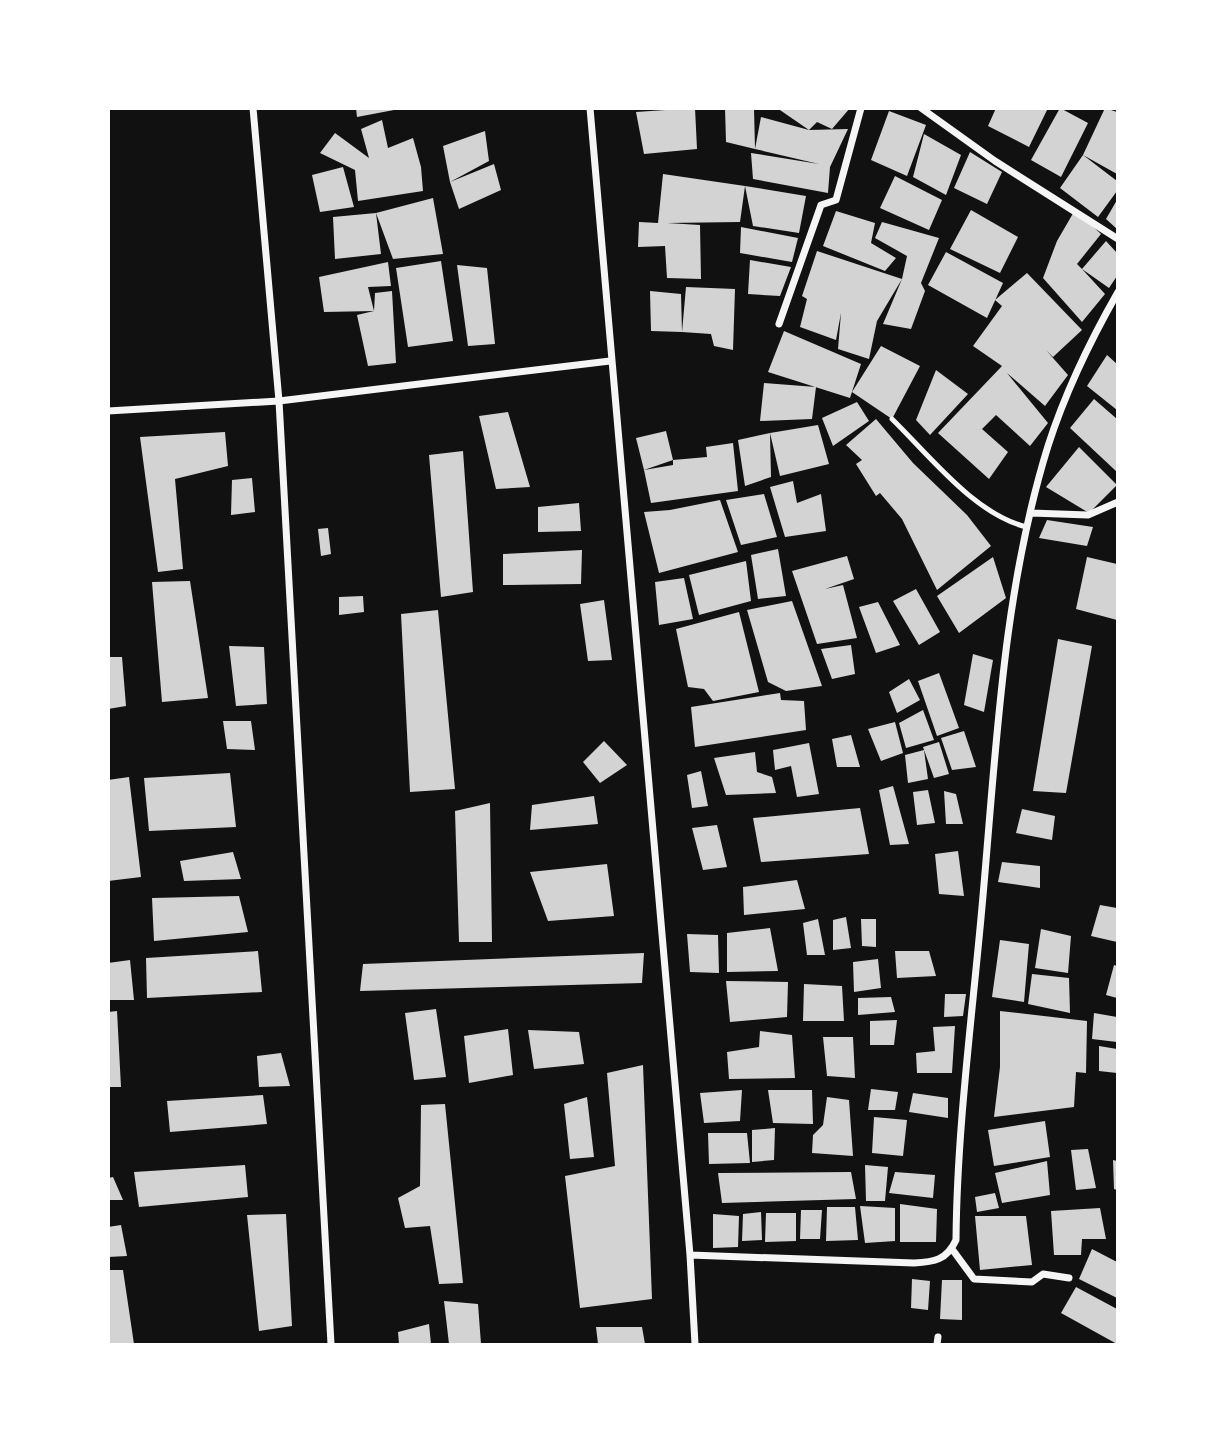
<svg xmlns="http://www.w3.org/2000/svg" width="1226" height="1453" font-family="Karla,sans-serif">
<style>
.building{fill:#d3d3d3}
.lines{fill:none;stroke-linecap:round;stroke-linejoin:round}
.service{stroke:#f5f5f5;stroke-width:5}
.minor{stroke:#f5f5f5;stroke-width:7}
</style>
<rect width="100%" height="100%" fill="#111"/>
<path class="building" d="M356,108H394V110L357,117Z
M695,108L697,149L644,154L636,112Z
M725,108H754L755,149L761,117L809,130L777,108H850L832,129L817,122L809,130L848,129L830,167L828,193L753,179L751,153L819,164L755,149L726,142Z
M996,108H1048L1029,147L988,126Z
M1060,108L1088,123L1061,177L1031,160Z
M1105,108L1117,112V174L1083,155L1117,181V191L1098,217L1060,188L1083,155Z
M889,111L926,125L907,176L871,160Z
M382,120L388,148L413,138L421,167L423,191L358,201L355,170L320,153L335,133L369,158L361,129Z
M485,131L489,161L450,182L494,164L501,190L459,209L450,182L443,146Z
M924,134L961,155L946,195L913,177Z
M970,152L1002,172L987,204L954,188Z
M343,167L354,207L320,212L312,175Z
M663,174L745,186L740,222L667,223L700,225L701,279L667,278L665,246L638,247L639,222L658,223Z
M895,176L942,200L929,230L880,208Z
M745,186L806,196L799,233L753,226Z
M433,198L443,254L393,259L376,213L381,254L335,259L333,217L376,213Z
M1117,200V229L1106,219Z
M971,210L1018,237L1000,273L950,249Z
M1075,210L1101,234L1077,264L1082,269L1106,241L1117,253V276L1109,288L1082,269L1105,294L1082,322L1043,278L1057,241Z
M836,211L875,223L871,243L896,258L885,271L823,246Z
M882,222L939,238L921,283L925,291L911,329L883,324L902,279L907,256L875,238Z
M741,227L798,238L792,262L740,253Z
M817,251L902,279L877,321L869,359L838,349L841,313L836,340L800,327L807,299L802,296Z
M946,252L1003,283L987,318L928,285Z
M750,260L791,267L780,296L748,294Z
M441,261L453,341L408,347L396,268Z
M388,262L391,286L368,287L374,311L375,293L392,291L396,363L368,366L357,315L374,311L324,312L319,277Z
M457,265L487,268L495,344L468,346Z
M1027,273L1082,330L1053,357L1046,350L1068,375L1045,406L1007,373L1048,423L1030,446L996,415L982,429L1008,452L989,479L938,433L1002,366L973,346L1002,306L995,300Z
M686,287L735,289L733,350L714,346L711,334L682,332Z
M650,291L681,294L682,332L651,331Z
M784,331L861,364L850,398L768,372Z
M881,346L920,366L892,419L852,392Z
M1107,355L1117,364V410L1087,386Z
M936,370L968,394L930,435L916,420Z
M764,383L816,387L812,419L760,421Z
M1094,399L1117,419V472L1070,428Z
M857,402L869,421L833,446L822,418Z
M508,412L530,487L496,489L479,416Z
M876,419L913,463L967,515L991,546L937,590L902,519L880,493L876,496L856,464L862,460L846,445Z
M818,425L829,464L780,476L770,433Z
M666,431L673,460L644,470L673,465V460L707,457L706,447L733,443L738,491L651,503L644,470L636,438Z
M225,432L228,466L175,479L183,569L158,572L140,437Z
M770,433L771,477L745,486L738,440Z
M1079,447L1117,485L1089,513L1046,487Z
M463,451L473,592L441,597L429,455Z
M252,478L255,512L231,515L232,480Z
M793,481L797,503L821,494L826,531L785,537L770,487Z
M764,494L777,537L741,545L726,500Z
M720,500L738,552L659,573L644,512L670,510Z
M579,503L581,531L538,532V507Z
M1047,520L1093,527L1087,546L1039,538Z
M328,528L331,554L321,556L318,529Z
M778,549L786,596L758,599L751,555Z
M582,550L581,584L503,585V554Z
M847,556L854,579L825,589L843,585L857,638L817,644L792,571Z
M993,557L1006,598L959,633L937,596Z
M1087,557L1117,564V620L1076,609Z
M746,561L751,601L699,615L689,575Z
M684,578L693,619L659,625L655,582Z
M190,581L208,698L162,702L152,582Z
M916,589L940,632L919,645L893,601Z
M363,596L364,612L339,615V597Z
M604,600L612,660L588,661L580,604Z
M792,601L822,686L786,691L768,682L747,610Z
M878,602L900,645L876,653L859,607Z
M438,610L455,789L410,792L401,614Z
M739,612L759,692L713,701L704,689L688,687L676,629Z
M1058,639L1092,646L1066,793L1033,791Z
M851,645L855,674L832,679L821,649Z
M229,646L264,647L267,704L236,706Z
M973,654L993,660L984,712L964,705Z
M108,657H122L126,706L108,709Z
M939,673L959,728L937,736L918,681Z
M909,679L920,700L897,713L889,692Z
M780,693L781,700L804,701L806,730L695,747L691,707Z
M923,710L934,740L906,748L899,723Z
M223,721H251L255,750L227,749Z
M895,722L903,753L881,761L868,729Z
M964,731L976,767L952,770L941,738Z
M851,735L860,767H837L832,739Z
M604,741L627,765L600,783L583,762Z
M939,742L949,774L934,778L923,747Z
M809,743L819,794L797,797L791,766L775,770L773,750Z
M924,750L928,779L908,783L905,755Z
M755,752L757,772L772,777L776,793L726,795L714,758Z
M701,771L708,806L692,808L687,775Z
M230,773L236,827L149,831L144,778Z
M129,777L141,877L108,881V780Z
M893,786L909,844L890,845L879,790Z
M928,790L935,823L917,825L913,792Z
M944,791L956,794L963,824H946Z
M594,796L598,824L530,830L532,805Z
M490,803L492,942H459L455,811Z
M860,808L869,854L761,862L753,818Z
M1022,809L1055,816L1052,840L1016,833Z
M717,825L727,867L703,870L692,828Z
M958,851L964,896L939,894L935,854Z
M233,852L241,879L184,881L180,861Z
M1002,862L1040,866V888L998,882Z
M607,864L614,916L548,921L530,872Z
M797,880L805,909L744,915L743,887Z
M239,896L248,932L154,941L152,898Z
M1100,905L1117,908V942L1091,936Z
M846,917L851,948L833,950V920Z
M818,919L825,955H807L803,923Z
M861,919H876V947L862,946Z
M770,928L778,971L727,972V933Z
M1041,929L1071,936L1068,973L1035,968Z
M687,934L718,935L719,973L690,972Z
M1000,940L1029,944L1024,1002L992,997Z
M258,951L262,992L147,998L146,958Z
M895,951H929L936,976L897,978Z
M644,953L642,983L360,991L363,964Z
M878,959L881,988L854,992L853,962Z
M130,960L134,1000H108V963Z
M1114,965L1117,966V998L1106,995Z
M1032,974L1069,978L1070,1013L1028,1004Z
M726,981L788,982L787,1017L730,1022Z
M804,984L842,986L844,1021H803Z
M945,994H966L963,1016L944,1017Z
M891,997L895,1012L858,1015V998Z
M436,1009L446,1077L414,1080L405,1013Z
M117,1011L121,1087H108V1012Z
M1000,1011L1087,1021L1086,1073L1076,1072L1074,1107L994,1117L1000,1067Z
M1094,1013L1117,1017V1042L1092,1039Z
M897,1020L894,1045H870V1021Z
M955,1026L952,1073H917L916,1053L935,1051L933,1027Z
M508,1029L513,1075L469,1083L464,1036Z
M528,1030L579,1032L584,1064L534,1069Z
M760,1031L792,1035L795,1078L729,1079L727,1052L759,1047Z
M823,1037H853L855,1078L827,1076Z
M1099,1046L1117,1049V1073L1099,1071Z
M281,1053L290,1086L259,1087L257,1056Z
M643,1065L652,1299L580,1308L565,1176L615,1166L607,1073Z
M871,1089L898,1092L895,1110H868Z
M742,1090L740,1121L704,1123L700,1093Z
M768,1090H812L813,1124L773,1123Z
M913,1093L948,1098V1118L909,1112Z
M263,1095L267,1124L170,1132L167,1101Z
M587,1097L594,1157L570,1159L564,1104Z
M827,1097L849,1100L853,1156L812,1153L813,1135L823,1125Z
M445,1104L463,1283L439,1284L430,1226L405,1228L398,1198L420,1186L421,1105Z
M874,1117L907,1120L903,1156L872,1153Z
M1045,1121L1050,1157L994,1166L988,1130Z
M775,1128L774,1160L752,1162V1130Z
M708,1133H747L750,1163L709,1164Z
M1088,1149L1096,1188L1076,1190L1071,1150Z
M1113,1160L1117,1161V1190L1114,1189Z
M1047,1161L1050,1195L1002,1203L995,1173Z
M245,1165L248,1197L139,1207L134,1172Z
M865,1165L888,1167L885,1201H866Z
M851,1172L856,1199L722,1203L718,1173Z
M895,1172L935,1175L933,1198L889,1193Z
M113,1177L123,1200H108V1178Z
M995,1193L999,1208L977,1212L975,1197Z
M900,1204L937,1209L936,1242H900Z
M860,1206L895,1208V1241L865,1243Z
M827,1207H855L858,1240L826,1241Z
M1100,1208L1106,1239H1082L1081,1255H1054L1051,1211Z
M801,1210H822L820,1239H800Z
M761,1212L762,1240L742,1241L743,1214Z
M766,1213H796V1241L765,1242Z
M286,1214L292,1326L259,1331L247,1215Z
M713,1214L739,1216L738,1247L713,1248Z
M975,1216H1026L1032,1265L980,1270Z
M121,1225L127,1256L108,1257V1227Z
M1092,1249L1117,1262V1298L1079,1279Z
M108,1270H123L134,1344H108Z
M912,1279L930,1281L928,1310L911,1308Z
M942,1280H962V1320L940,1319Z
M1076,1287L1117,1309V1344L1061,1313Z
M444,1301L478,1304L481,1344H449Z
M429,1324L431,1344H399L398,1332Z
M596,1327H642L645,1344H598Z"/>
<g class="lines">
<path class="service" d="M892,419C930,456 975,515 1027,527"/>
<path class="minor" d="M253,108L279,401L331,1344
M590,108L690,1255L695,1344
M921,108L995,161L1118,239
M779,324L821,205L836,200L861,108
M108,411L279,401L610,361
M1031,513L1088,515L1118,502
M952,1249L974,1279L1032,1282L1043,1274L1069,1278
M690,1255L914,1263C934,1262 947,1260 956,1240C957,1130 972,1018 982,907C996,754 1002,594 1048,446C1065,393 1090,341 1118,292
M937,1344L938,1337"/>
</g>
<rect width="1226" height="1453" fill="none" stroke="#ffffff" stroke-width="220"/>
</svg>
